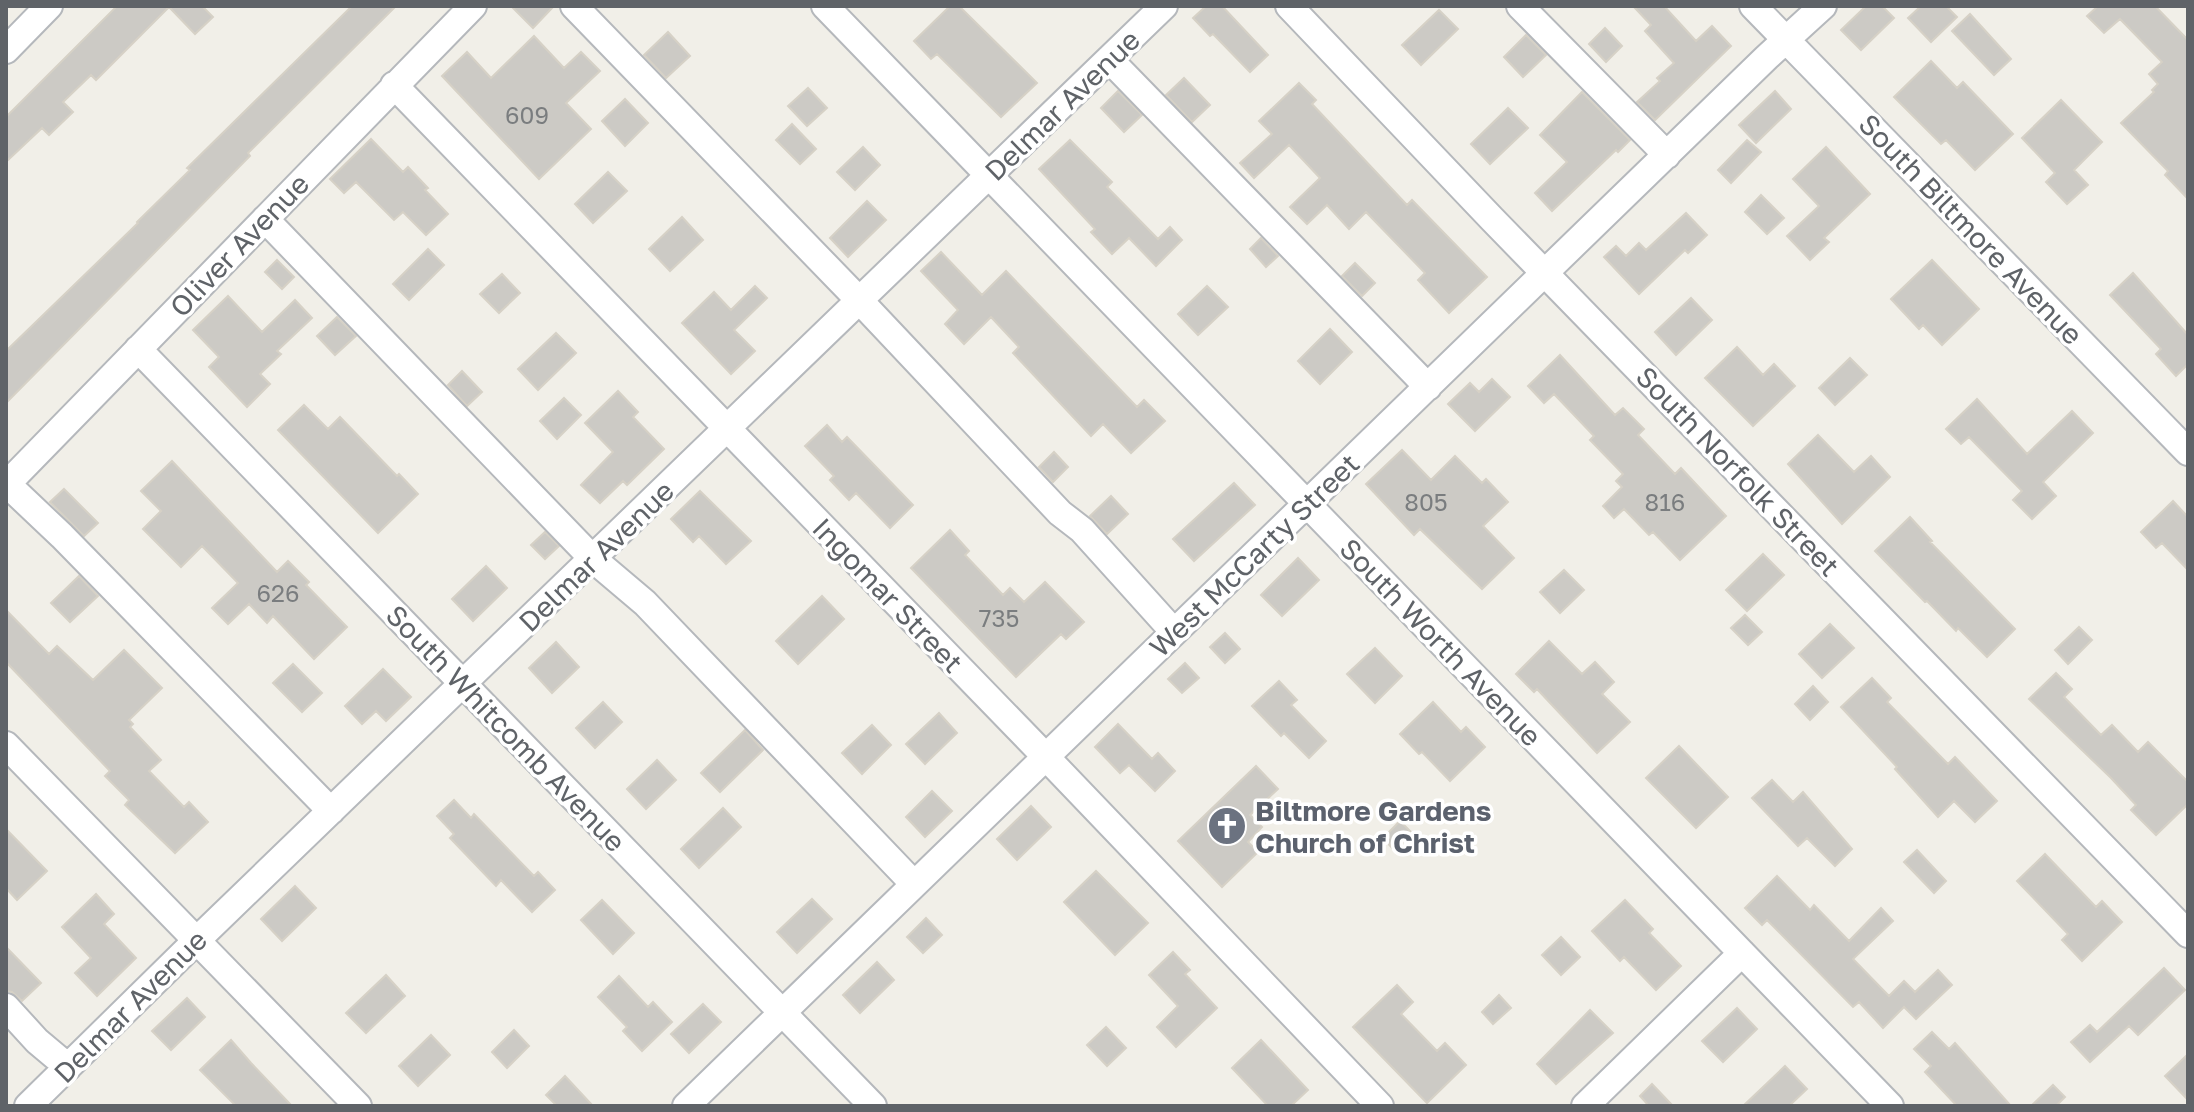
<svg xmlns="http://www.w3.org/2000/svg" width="2194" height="1112" font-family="'Golos Text',sans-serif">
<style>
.building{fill:#cccac5;stroke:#d6d1c6;stroke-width:2}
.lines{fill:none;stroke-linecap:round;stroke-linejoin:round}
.minor-casing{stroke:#b5b8bc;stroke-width:30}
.minor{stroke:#fff;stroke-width:26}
.labels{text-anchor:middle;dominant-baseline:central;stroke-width:7;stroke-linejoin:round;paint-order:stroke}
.number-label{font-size:24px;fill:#7a7d7f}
.street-label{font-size:28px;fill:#5f6368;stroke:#fff}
.worship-label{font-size:28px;font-weight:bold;fill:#5b616d;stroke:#fff;text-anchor:start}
</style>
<rect width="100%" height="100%" fill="#f1efe8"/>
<path class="building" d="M117,6H202L213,17L195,34L169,7L96,80L91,75L63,102L73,112L49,135L42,128L6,162V117Z
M352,6H396L248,153L250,156L6,403V351L138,223L137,222L190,170L187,168Z
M511,6H554L533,28Z
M950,6H959L1037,83L1001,117L937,54L931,59L914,41Z
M1206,6H1222L1268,55L1250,72L1213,34L1210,36L1193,18Z
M1633,6H1664L1696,41L1712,26L1731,46L1655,120L1637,102L1660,81L1657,78L1674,63L1645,31L1651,25Z
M1866,6H1882L1894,18L1861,50L1841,30Z
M1921,6H1946L1957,17L1931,42L1908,18Z
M2098,6H2155L2188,40V199L2165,175L2168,171L2121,123L2154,92L2152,90L2158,84L2149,74L2162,62L2120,19L2104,33L2087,16Z
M1439,10L1458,29L1421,65L1402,45Z
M1970,14L2011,59L1994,75L1952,31Z
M1605,28L1622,46L1606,62L1589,44Z
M668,32L690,56L666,78L644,55Z
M1526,35L1546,55L1523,77L1504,57Z
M534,36L564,68L581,52L600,71L566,103L591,129L539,179L442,76L467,52L491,78Z
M1931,61L1957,88L1963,82L2013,134L1975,170L1946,140L1941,144L1894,97Z
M1184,78L1210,105L1192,122L1166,95Z
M1299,83L1316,100L1312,104L1407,205L1412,200L1487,277L1449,313L1418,280L1425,273L1366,212L1349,229L1327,205L1307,224L1290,207L1320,178L1289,145L1254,178L1240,163L1272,134L1259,121Z
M808,88L827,108L807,126L788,106Z
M1118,91L1142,115L1124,132L1101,108Z
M1775,91L1791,109L1756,143L1739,125Z
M1582,92L1630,140L1618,152L1616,150L1552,211L1535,193L1567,162L1540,135Z
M625,99L648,123L625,146L602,121Z
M2061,100L2102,142L2074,170L2088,185L2067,204L2046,182L2055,173L2022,138Z
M1508,108L1528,128L1490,164L1471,144Z
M792,124L816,149L800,164L776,140Z
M371,139L403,172L408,167L428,188L425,190L448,214L426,235L403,212L394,220L356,182L344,193L330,179Z
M1070,140L1112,182L1107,187L1158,239L1170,227L1182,240L1156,266L1129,238L1112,254L1091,232L1095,229L1039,169Z
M1747,140L1761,152L1731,183L1718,170Z
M863,147L880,165L855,190L837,172Z
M1826,147L1870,194L1824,238L1829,242L1810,260L1787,236L1819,206L1793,179Z
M608,172L627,191L593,223L575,204Z
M1761,195L1784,218L1767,234L1745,212Z
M867,201L886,220L848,257L830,238Z
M1686,213L1707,235L1688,253L1685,250L1639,294L1604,257L1616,246L1626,256L1639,243L1646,250Z
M682,217L703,240L670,271L649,249Z
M1261,238L1278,256L1266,267L1250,249Z
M428,249L444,265L409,300L393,284Z
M941,252L982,295L1006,271L1137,407L1144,400L1165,421L1131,453L1103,424L1091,436L1013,353L1019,347L991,317L964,344L945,324L958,310L921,271Z
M277,260L294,277L282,289L265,272Z
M1932,260L1979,309L1942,345L1923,325L1919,329L1891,299Z
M1355,263L1375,283L1362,296L1342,276Z
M2133,273L2188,335V364L2176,376L2156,354L2161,349L2110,295Z
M502,274L520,293L499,313L480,294Z
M755,286L767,298L734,330L755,351L731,374L682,323L714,292L731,310Z
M1207,286L1228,307L1198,335L1178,314Z
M228,296L262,332L295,300L312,318L277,351L281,354L260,374L270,384L247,407L209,367L219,357L193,330Z
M1691,298L1712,320L1676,355L1655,332Z
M337,317L356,336L335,355L317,336Z
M1330,329L1352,352L1320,384L1298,361Z
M556,333L576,353L538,390L518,369Z
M1737,347L1763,375L1774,364L1795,386L1753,426L1705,378Z
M1560,355L1615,415L1623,408L1644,429L1638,435L1675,474L1681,468L1726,516L1680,560L1653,532L1649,535L1624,509L1614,518L1603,506L1622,487L1616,481L1623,474L1590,440L1594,436L1554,394L1544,403L1528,386Z
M1850,358L1867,375L1835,405L1819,388Z
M462,371L482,392L467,406L448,385Z
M1492,379L1510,397L1475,431L1448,404L1470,383L1479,392Z
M618,391L638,412L633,417L664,449L627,485L623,481L600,503L581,485L613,452L585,423Z
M564,398L581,415L557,439L540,421Z
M1977,399L2027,454L2072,411L2093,433L2043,482L2056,496L2032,519L2013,500L2022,491L1969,437L1961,444L1946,429Z
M304,405L328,429L340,417L397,476L399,474L418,494L378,533L278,430Z
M827,425L842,442L847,437L913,505L890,528L856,493L849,500L830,480L834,476L805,446Z
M1818,435L1854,472L1871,456L1890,477L1842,524L1788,464Z
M1402,450L1431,480L1455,456L1482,483L1486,479L1508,502L1483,526L1514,558L1482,589L1420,529L1414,535L1366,484Z
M1054,452L1068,467L1053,482L1039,467Z
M172,461L277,572L288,561L309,582L306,585L347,627L314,659L273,616L267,623L249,604L228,624L212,608L238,583L202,546L181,567L143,529L161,511L141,491Z
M1234,483L1255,505L1194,561L1173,539Z
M64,489L98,523L84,536L50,502Z
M700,491L751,541L726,564L699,536L693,542L671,519Z
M1111,496L1128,514L1107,534L1090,516Z
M2173,501L2188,517V570L2162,543L2156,548L2141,532Z
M1910,517L1932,541L1930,542L2015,629L1987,657L1958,628L1956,631L1927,601L1925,602L1875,551Z
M950,530L969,551L965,555L1003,595L1010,588L1024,602L1045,582L1084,622L1066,639L1061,634L1016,677L911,568Z
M545,532L559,546L545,559L531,545Z
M1763,554L1784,575L1747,611L1726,590Z
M1298,558L1319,580L1282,616L1261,595Z
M486,566L507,588L473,621L452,599Z
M1564,570L1584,590L1560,613L1540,592Z
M79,576L98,596L70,622L51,603Z
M822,596L844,619L798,664L776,641Z
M6,610L49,654L57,646L93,680L124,650L162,688L129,720L133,724L130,727L161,760L149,771L184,807L189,802L208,822L175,853L125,805L129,800L105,776L110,771L6,662Z
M1745,615L1762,632L1748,645L1731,628Z
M1830,624L1854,648L1822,678L1799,654Z
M2079,627L2092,640L2068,664L2055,650Z
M1225,633L1240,649L1225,663L1210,647Z
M1549,641L1582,674L1595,662L1614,682L1602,694L1630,722L1597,753L1537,689L1534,692L1516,674Z
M556,642L579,667L552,693L529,668Z
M1375,648L1402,676L1375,703L1347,674Z
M1185,663L1199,678L1182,693L1168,679Z
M293,664L322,693L302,712L273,683Z
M383,669L411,697L386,721L376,711L362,724L345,706Z
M2056,673L2072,689L2064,697L2101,735L2112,725L2138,752L2148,742L2188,782V804L2156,835L2131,810L2136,805L2111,778L2029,699Z
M1872,678L1891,698L1887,702L1948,764L1955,757L1997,801L1975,822L1954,801L1938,817L1895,769L1897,767L1841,707Z
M1279,681L1297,700L1291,705L1326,741L1309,758L1284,733L1281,736L1252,706Z
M1813,686L1828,702L1810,720L1795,704Z
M603,702L622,722L595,748L576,728Z
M1433,702L1461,732L1466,727L1485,747L1450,781L1422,752L1419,754L1400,734Z
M939,713L957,733L925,764L906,744Z
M1118,724L1152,759L1158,753L1175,771L1155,791L1129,765L1120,773L1095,747Z
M872,725L891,745L862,774L842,753Z
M745,730L763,750L720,792L701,773Z
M1679,746L1728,797L1696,828L1646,778Z
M657,760L676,780L646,809L627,789Z
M1256,766L1278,789L1250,815L1262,827L1248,842L1258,852L1222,887L1178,841Z
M1772,780L1793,802L1803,792L1852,849L1835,866L1807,838L1798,846L1752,798Z
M932,791L952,811L925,837L906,817Z
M454,800L471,818L474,814L534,876L538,872L555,890L532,912L501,880L496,886L450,838L454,834L437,816Z
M1031,806L1051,827L1017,860L997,839Z
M723,808L741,827L699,868L681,849Z
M1400,821L1412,833L1394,850L1383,838Z
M6,829L47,871L17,900L6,888Z
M1917,850L1946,881L1934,893L1904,862Z
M2045,854L2096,907L2102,901L2122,922L2082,961L2062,940L2068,934L2017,881Z
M1096,871L1148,923L1115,955L1064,902Z
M1777,876L1810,910L1814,905L1849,941L1881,908L1893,921L1853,959L1889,996L1904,981L1915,992L1938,970L1952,985L1916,1019L1904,1007L1883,1028L1859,1002L1853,1007L1767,920L1762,925L1745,908Z
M295,886L316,908L282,941L261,919Z
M96,894L114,914L104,924L136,958L97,996L75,973L91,958L62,927Z
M812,899L832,919L797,953L777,932Z
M602,900L634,933L613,954L581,920Z
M1625,900L1653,929L1649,933L1681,966L1656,990L1624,957L1620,961L1592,931Z
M926,918L942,935L923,953L907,937Z
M1561,937L1580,957L1561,975L1542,955Z
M6,947L41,983L22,1001L12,992L6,991Z
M1173,952L1190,970L1185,974L1217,1008L1176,1047L1157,1027L1178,1006L1149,975Z
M877,962L894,980L860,1013L843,995Z
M2164,968L2185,990L2138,1035L2129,1026L2090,1062L2071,1042L2090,1025L2097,1032Z
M386,975L405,996L366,1033L346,1013Z
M619,976L648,1007L653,1002L672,1022L642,1051L623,1031L627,1027L598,997Z
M1397,985L1413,1002L1401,1014L1437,1051L1445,1043L1466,1065L1427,1103L1353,1027Z
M1499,995L1511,1008L1493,1024L1482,1012Z
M187,998L205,1017L171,1050L152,1031Z
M703,1004L721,1022L689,1053L671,1034Z
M1737,1008L1757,1029L1723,1062L1702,1041Z
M1590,1010L1613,1033L1556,1084L1537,1064Z
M1106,1027L1126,1048L1107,1066L1087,1045Z
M514,1030L529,1046L507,1068L492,1052Z
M1932,1032L1949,1049L1955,1043L2011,1106H1957L1925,1072L1931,1066L1914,1049Z
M431,1035L450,1055L418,1086L399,1066Z
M231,1040L251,1063L292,1106H236L200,1070Z
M1261,1040L1308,1090L1291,1106H1268L1232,1068Z
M2188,1054V1100L2165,1076Z
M1785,1066L1807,1089L1789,1106H1743Z
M565,1076L593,1106H557L546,1095Z
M1652,1084L1673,1106H1649L1640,1096Z
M2053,1085L2065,1097L2056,1106H2031Z"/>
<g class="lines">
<defs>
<path id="minor" d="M574,6L860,301L1060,513L1082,530L1174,632
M825,6L1890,1106
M1289,6L1492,219L2188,934
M1520,6L1667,155
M1753,6L2188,452
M6,50L49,6
M1109,59L1428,387
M394,85L1045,756L1380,1106
M265,219L593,559L645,603L914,884
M138,349L873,1106
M7,484L62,536L331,811
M6,485L473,6
M6,745L358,1106
M6,1007L37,1041L68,1067
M28,1106L197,940L1164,6
M686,1106L1767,57L1823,6
M1585,1106L1742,953"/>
</defs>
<use href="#minor" class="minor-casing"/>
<use href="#minor" class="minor"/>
</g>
<defs>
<symbol id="church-disc" viewBox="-11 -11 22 22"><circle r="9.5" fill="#6b7280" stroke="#fff"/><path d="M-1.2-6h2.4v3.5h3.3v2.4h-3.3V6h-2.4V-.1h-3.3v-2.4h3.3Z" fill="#fff"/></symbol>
</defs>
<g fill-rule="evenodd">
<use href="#church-disc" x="1205" y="804" width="44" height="44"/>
</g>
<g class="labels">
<g class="number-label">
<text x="527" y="114">609</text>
<text x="1426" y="501">805</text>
<text x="1665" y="501">816</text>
<text x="278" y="592">626</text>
<text x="999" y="617">735</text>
</g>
<g class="street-label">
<text transform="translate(1062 105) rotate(-44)">Delmar Avenue</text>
<text transform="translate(1971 229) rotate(46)">South Biltmore Avenue</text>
<text transform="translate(239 245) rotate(-46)">Oliver Avenue</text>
<text transform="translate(1738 471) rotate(46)">South Norfolk Street</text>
<text transform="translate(1254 555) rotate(-44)">West McCarty Street</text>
<text transform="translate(596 556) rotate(-44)">Delmar Avenue</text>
<text transform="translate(888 595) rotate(46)">Ingomar Street</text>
<text transform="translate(1441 642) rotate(46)">South Worth Avenue</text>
<text transform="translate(506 728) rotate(46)">South Whitcomb Avenue</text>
<text transform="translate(130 1006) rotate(-45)">Delmar Avenue</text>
</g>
<g class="worship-label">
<text x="1255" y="810">Biltmore Gardens<tspan x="1255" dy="32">Church of Christ</tspan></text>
</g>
</g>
<rect width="2194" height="1112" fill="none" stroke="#5f6368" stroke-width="16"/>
</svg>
